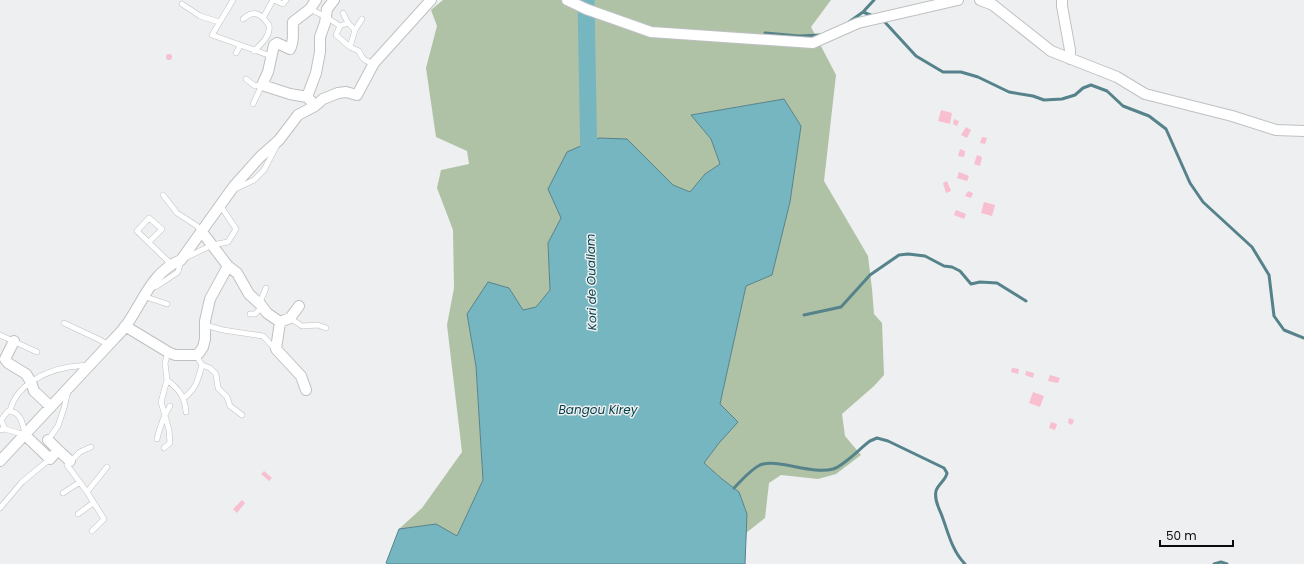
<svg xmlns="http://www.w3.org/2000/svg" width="1304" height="564" font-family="Poppins,sans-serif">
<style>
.green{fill:#afc2a6}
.water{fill:#76b6c1;stroke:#56838b}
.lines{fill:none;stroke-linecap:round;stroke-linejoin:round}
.stream{stroke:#56838b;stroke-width:3}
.river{stroke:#76b6c1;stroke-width:17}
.building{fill:#f7bfd0}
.lane-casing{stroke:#bec0c2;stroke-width:6}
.street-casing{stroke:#bec0c2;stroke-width:12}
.lane{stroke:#fff;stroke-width:5}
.street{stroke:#fff;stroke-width:10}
.labels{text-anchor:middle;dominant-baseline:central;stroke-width:3;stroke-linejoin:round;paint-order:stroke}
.water-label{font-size:12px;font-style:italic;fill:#003d46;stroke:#edeff0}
</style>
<rect width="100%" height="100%" fill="#edeff0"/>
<path class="green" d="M443,0H831L811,27L836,75L824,181L868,256L872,289L874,314L882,323L884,375L874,386L842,414L845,436L861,455L836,474L818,479L781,475L769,483L765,518L746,533L747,514L739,492L722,479L704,463L719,443L720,404L746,286L772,275L790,202L801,126L784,99L691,115L711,139L720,164L705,174L690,192L673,185L627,139L548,189L561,218L548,243L550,290L536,307L523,310L509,288L467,314L476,366L483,480L457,536L436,524L399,529L422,508L462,452L447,325L454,288L453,230L437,188L441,170L469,164L467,151L436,137L426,68L437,26L431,10Z"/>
<path class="water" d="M784,99L801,126L790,202L772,275L746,286L720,404L738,422L719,443L704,463L722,479L739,492L747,514L745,564H388L386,563L399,529L436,524L457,536L483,480L476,366L467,314L488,282L509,288L523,310L536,307L550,290L548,243L561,218L548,189L567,152L599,138L627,139L673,185L690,192L705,174L720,164L711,139L691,115Z"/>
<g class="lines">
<path class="stream" d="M863,12L873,16
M882,19L916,56L943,72H961L978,77L1009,92L1033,96L1044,100L1062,99L1075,95L1083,88L1091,85L1107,91L1123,106L1149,116L1166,129L1190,183L1203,202L1252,247L1269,275L1274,316L1284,330L1304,338
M849,22L863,12L874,0
M765,33L799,36L820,35
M804,315L841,307L870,275L899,255L908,254L925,256L944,266L952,267L960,271L971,284L980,282L997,283L1026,301
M734,488C742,480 750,470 760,465C777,458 812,475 833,469C845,465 860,448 870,441L877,438L888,441L944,468L947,473C946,480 938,484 936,491C934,500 939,508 942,516C948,532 952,551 965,564
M1214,564L1221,562L1227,564"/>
<path class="river" d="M586,0L589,166"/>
</g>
<path class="building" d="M166 57a3 3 0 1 1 6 0a3 3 0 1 1-6 0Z
M941,110L952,113L950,124L938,121Z
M954,119L959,121L957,126L953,124Z
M966,127L971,130L967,138L961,135Z
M982,137L987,138L985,144L980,143Z
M960,149L965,151L964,157L958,156Z
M977,155L982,157L980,166L974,164Z
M959,172L969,176L967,181L957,178Z
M947,181L951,191L946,193L943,183Z
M968,191L973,193L971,198L965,196Z
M984,202L995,205L992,216L981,213Z
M956,210L966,214L964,219L954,215Z
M1012,368L1019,369L1018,374L1011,372Z
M1026,371L1034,373L1033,378L1025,375Z
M1050,375L1060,378L1058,383L1048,381Z
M1033,392L1044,396L1040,407L1029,403Z
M1069,418L1074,420L1072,425L1068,423Z
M1051,422L1057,424L1055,430L1049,428Z
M264,471L272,478L269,481L261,474Z
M242,500L245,503L237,513L233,509Z"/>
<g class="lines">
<defs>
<path id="lane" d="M233,0L212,35L271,56
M274,0L283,4L286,0
M182,4L200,16L219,22
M310,9L326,17L340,26L348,23L355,30L362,19
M343,13L348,23
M263,18L273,0
M243,19C254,9 261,14 269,25C271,36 261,44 254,51
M340,26L336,35L350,47L355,30
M350,47L359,51C362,59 366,62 374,63
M236,53L240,46
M246,79L255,86L262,85
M253,104L262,85
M235,189L254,180L264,170L277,145
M163,195L177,213L197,226L202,232
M149,242L162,229L149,218L137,231L171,264
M150,288L157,286L178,272L181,260L212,245L228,242L236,229L220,205
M143,296L167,304
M250,314H255L260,309L261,300L266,288
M290,318L302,326L318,325L326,328
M64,323L98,339L109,345
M205,325L223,330L263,336L275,349
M0,335L37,352
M168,352L165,363L167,380C179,389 185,397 186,412
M196,355L202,365L210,368L216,374L218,388L227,397L230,406L242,415
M184,398C197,388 198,379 202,365
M10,411C16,385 45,371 69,367C75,366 81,366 87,365
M0,430L5,429L25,435C23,424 21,411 8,411L1,420L5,429
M157,439C160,426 163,417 170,406
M48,440L58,426L64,408L68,391
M91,447L80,452L67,465L87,492L104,519L92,531
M164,448L170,443L169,430L161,402L167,380
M87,492L107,467
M63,493L80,482
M0,508L22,482L50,459
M78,514L93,503"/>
<path id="street" d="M567,0L586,9L651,32L813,43L858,23L958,0
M980,0L993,5L1051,51L1117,77L1145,94L1232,116L1276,130L1304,131
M1062,0V6L1070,50V59
M307,97L290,94L262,85L268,72L274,45L277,43L290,49C295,40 292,32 293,22L310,9L316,0
M311,101L307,97L316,73L320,52V37L325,23L327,9L334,0
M228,266L237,273L249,294L261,305L267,313L280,322L290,318L299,306
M280,322L276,349L301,376L306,390
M125,326L168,352L175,355H196L199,353L203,347L205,339V321L210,299L228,266L202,232
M14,341L5,359L8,363L26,374L31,382L34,391L51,407
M25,435L50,459L58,450L70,461
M48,440L58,450
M0,461L115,338C121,332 127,325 131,318C145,296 155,270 181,260L234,186L260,157L279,140L298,115L315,106L323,99L338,93L346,92L357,95L374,63L431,0"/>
</defs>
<use href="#lane" class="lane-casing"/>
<use href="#street" class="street-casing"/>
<use href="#lane" class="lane"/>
<use href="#street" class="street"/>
</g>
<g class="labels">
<g class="water-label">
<text transform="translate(591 282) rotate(-91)">Kori de Ouallam</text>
<text x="598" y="409">Bangou Kirey</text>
</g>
</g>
<path d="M1160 540v6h73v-6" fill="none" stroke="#0b0b0c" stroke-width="2"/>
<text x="1166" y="540" font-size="12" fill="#0b0b0c" stroke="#edeff0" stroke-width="3" paint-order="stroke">50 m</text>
</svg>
